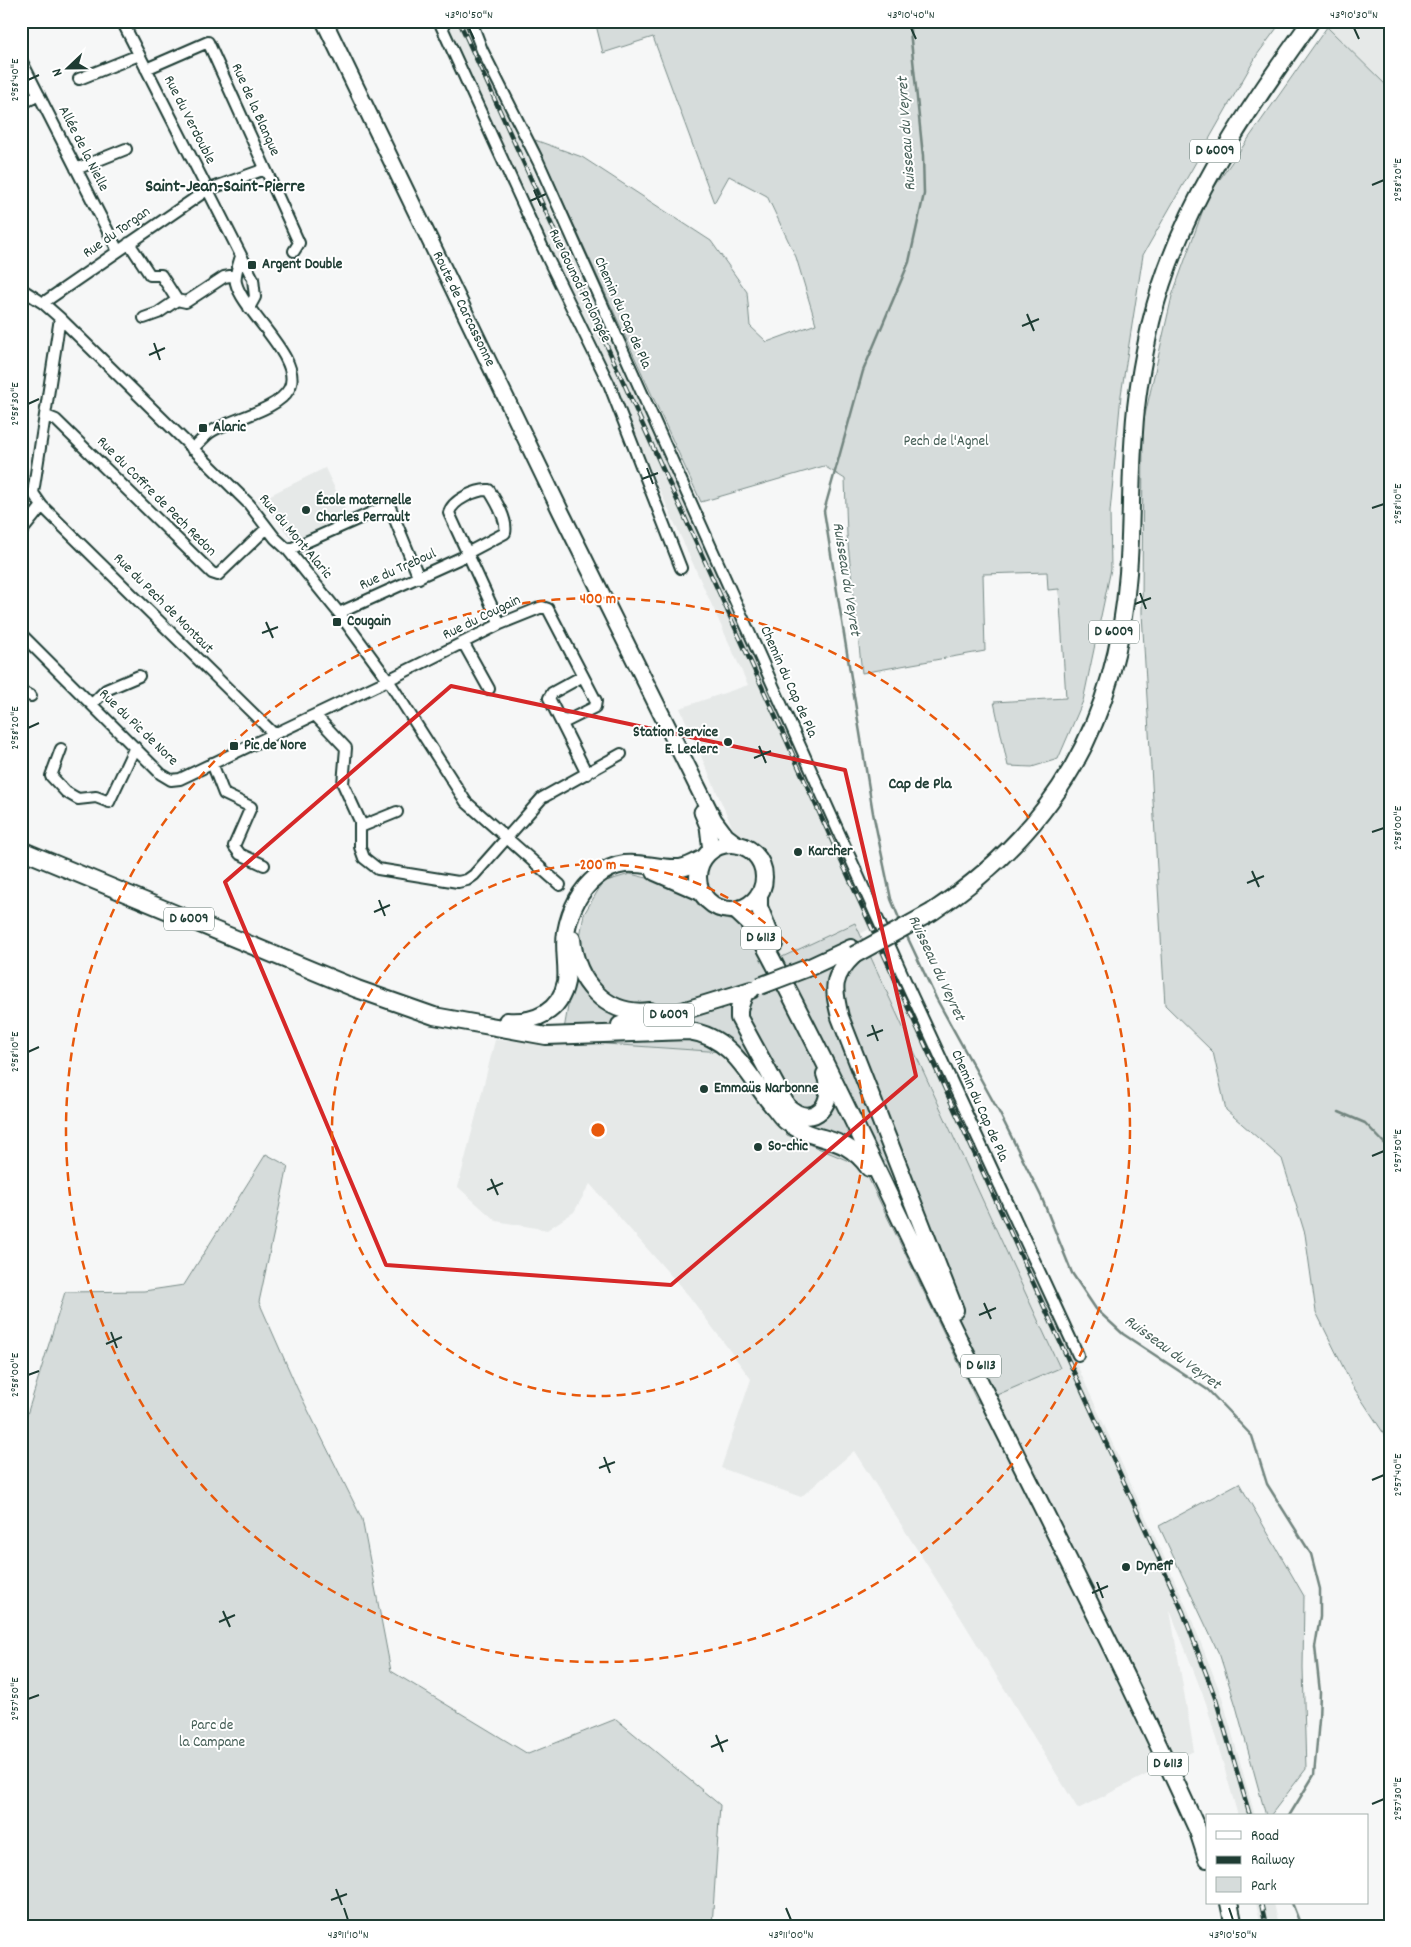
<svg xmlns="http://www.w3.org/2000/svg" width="1411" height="1947" font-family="Dekko,sans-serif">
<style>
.built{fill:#e6e9e8}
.green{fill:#d6dcdb;stroke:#7a8c88}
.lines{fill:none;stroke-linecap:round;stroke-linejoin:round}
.stream{stroke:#72857f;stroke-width:2.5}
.street-casing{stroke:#1f3d34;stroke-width:14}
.secondary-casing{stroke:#1f3d34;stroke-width:19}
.primary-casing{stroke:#1f3d34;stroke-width:20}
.street{stroke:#fff;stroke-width:10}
.secondary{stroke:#fff;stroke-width:15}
.primary{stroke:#fff;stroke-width:16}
.rail-casing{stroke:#1f3d34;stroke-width:4.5}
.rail{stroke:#fff;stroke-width:2.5;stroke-dasharray:8;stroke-linecap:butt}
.primary-bridge-casing{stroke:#1f3d34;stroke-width:20;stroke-linecap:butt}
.primary-bridge{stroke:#fff;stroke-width:16}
.marked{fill:none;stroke:#d62828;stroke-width:4;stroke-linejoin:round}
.ticks{fill:none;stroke:#1f3d34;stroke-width:2}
.ring{fill:none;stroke:#e8590c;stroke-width:2.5;stroke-dasharray:9 6}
.poi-dot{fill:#1f3d34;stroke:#fff;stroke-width:2}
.labels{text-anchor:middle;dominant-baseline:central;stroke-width:4;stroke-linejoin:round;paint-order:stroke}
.shield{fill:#fff;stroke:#627771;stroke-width:1}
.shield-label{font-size:14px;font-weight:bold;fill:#1f3d34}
.street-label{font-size:15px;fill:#1f3d34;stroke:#fff}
.poi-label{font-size:15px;font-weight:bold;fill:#1f3d34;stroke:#fff;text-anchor:start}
.park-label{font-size:15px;fill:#445d55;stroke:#fff}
.water-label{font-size:16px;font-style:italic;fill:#49615a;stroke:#fff}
.neighbourhood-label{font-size:16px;font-weight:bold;fill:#1f3d34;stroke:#fff}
.quarter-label{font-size:18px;font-weight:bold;fill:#1f3d34;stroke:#fff}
.centre{fill:#e8590c;stroke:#fff;stroke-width:2.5}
.ring-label{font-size:15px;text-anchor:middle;font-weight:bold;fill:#e8590c;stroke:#fff;stroke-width:4;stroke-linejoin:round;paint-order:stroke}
.neatline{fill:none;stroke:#1f3d34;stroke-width:2}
.ticks-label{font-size:12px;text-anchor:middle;fill:#1f3d34}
</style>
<rect width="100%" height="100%" fill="#f6f7f7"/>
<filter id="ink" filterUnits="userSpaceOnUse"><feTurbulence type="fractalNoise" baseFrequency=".02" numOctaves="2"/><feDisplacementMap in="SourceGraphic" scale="10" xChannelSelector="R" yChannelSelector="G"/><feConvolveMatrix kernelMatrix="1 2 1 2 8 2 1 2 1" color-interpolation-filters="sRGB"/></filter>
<g filter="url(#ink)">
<path class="built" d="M447,21H465L877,925L860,934L856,923L765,965L751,939L735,921L716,917L698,906L686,887L702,845L733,829L680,708L748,685Z
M1331,21H1390V89L1327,27Z
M325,468L349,518L293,542L277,520L258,501Z
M887,946L1188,1610L1222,1697L1255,1816H1238L1206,1703L1170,1610L1194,1751L1078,1809L961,1618L854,1451L801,1497L721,1468L751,1379L689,1296L590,1184L574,1212L547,1230L496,1221L458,1187L495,1040L562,1041L723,1052L863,1167L1060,1368L870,954Z
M1256,1903H1273L1278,1926H1261Z"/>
<path class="green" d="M595,21H1282L1257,55L1143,255L1121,395L1110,512L1111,569L1083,701L1058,759L1032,767L1008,766L994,702L1066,698L1059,589L1048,590L1047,572L983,574L985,651L862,673L847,535L845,479L824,466L701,502L535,140L582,157L711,241L747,292L750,326L767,342L816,324L796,257L767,196L729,176L714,203L653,37L603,53Z
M1327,27L1390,89V1443L1352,1385L1316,1312L1305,1234L1282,1159L1226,1110L1213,1052L1165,1005L1142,613L1143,424L1172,296L1208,196Z
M630,874L686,887L699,906L716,917L735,921L751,939L765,965L855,923L1060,1368L978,1403L863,1167L787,1135L723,1052L562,1041L584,914L603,882Z
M266,1154L288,1166L259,1302L297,1388L362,1519L391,1671L528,1754L616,1719L720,1805L712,1926H21V1434L65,1292L144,1291L184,1285Z
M1239,1483L1304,1596L1303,1668L1306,1769L1270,1816H1266L1236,1706L1220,1656L1159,1526Z"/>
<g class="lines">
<path class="stream" d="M901,923L891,899L873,813L824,511L863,371L909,262L924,194L923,156L909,21
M905,932L936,998L999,1112L1041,1196L1072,1273L1096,1309L1123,1334L1208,1390L1252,1436L1267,1484L1311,1554L1320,1589V1617L1315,1647L1320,1692L1319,1720L1314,1775L1289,1816
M1339,1112L1365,1123L1390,1149
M1292,1903L1301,1926"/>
<defs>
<path id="street" d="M122,21L253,279L255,297L249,308
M439,21L548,259L609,384L681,568
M471,21L482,50L538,161L909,989L1078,1355
M21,60L118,251
M146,69L208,42L299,243L294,251
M79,79L139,55
M21,104L39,95
M76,169L126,149
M129,243L150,275H161L177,300L186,302L224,277L236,275
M21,289L43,303L60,318L249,504L275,538L288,550L339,613L388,680L466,802L560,885
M43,303L207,190L265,169
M60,318L33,493L42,506L274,734
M144,318L158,313L177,300
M46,416L56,420L212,573L218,575L267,528
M192,449C198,444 203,438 209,433C229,419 277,411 289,389C305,360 243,312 236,283C234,275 239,264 241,256
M21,532L42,506
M288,550L389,505L419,578
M339,613L465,556L471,551L505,533C508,520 496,501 489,490C477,489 452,500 449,513L500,624
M21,634L161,774L171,780L180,779L388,680L500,624L542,607L548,609L596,701L595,707L567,721L560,719
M464,644L489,689
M583,676L552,693L549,698L587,774
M21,692L31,696
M92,704L106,690L139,676
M315,715L346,748L343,784L360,821V847L364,858L378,869L458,882L467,880L474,875L542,798L621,754
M61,749L51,776L66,792L78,799L96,797L109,802L135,747
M212,763L224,794L251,807L234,846L240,854L264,865
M360,827L397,812"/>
<g id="secondary">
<path id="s1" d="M324,21L561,512L714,820L726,836L738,845"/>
<path d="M702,812L708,826L711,851"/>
</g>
<path id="primary" d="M698 877a33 33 0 1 1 66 0a33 33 0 1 1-66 0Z
M21,850L357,989L434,1016L546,1036L689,1031C732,1037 747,1074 772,1105C777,1110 781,1118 787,1122C818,1145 843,1132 869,1168
M655,872L703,893
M759,894V907L774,944
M735,910L751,925L761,939C833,1072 895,1211 962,1346C1042,1508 1124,1667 1198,1831L1207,1859
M932,912C1056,829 1117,722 1128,573C1132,526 1130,479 1134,432C1136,395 1143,358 1151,322C1177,211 1246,112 1311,21
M572,939C576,981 606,1017 650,1011
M854,955C831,977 833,988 840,1017L955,1310
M810,967L851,948
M745,992L739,1009V1018L787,1106C814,1131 837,1103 825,1074
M507,1021C535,1023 560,1012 566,982C568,966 563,948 566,932C570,911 579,891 596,877C627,852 648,870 680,868C689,867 696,862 704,858
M620,1025L676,1013L751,990
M1229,1903L1234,1926"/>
</defs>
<use href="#street" class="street-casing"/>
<use href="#secondary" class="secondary-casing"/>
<use href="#primary" class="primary-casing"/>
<use href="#street" class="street"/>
<use href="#secondary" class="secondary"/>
<use href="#primary" class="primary"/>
<defs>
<path id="rail" d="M459,21L1183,1612L1216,1700L1250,1816
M1261,1903L1266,1926"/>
</defs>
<use href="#rail" class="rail-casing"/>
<use href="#rail" class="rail"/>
<defs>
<path id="primary-bridge" d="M854,955L932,912
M760,986L810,967"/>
</defs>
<use href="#primary-bridge" class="primary-bridge-casing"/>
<use href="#primary-bridge" class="primary-bridge"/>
</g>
</g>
<path class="marked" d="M451,686L845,770L916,1076L671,1285L386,1265L225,882Z"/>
<path class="ticks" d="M469,28L474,39M911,28L916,39M1354,28L1359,39M28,80L39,75M1372,185L1384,180M534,190L541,206M530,201L546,194M1027,314L1034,331M1022,326L1039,319M154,343L160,360M149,355L165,348M28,404L39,399M647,468L653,484M642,479L658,473M1372,508L1384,504M1140,593L1146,609M1135,604L1151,598M266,622L273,638M262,633L278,627M28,728L39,723M759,746L766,763M754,758L771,751M1372,832L1384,828M1252,871L1259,887M1247,883L1264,876M379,900L385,916M374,912L390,905M872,1025L878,1041M867,1036L883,1030M28,1052L39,1047M1372,1156L1384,1151M491,1179L498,1195M487,1190L503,1183M984,1303L991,1319M979,1315L996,1308M111,1332L117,1348M106,1344L122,1337M28,1375L39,1371M604,1457L610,1473M599,1468L615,1462M1372,1480L1384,1475M1097,1582L1103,1598M1092,1593L1108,1586M223,1611L230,1627M219,1622L235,1615M28,1699L39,1695M716,1735L723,1752M711,1747L728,1740M1372,1804L1384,1799M336,1889L342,1905M331,1900L347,1894M344,1908L348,1920M786,1908L791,1920M1229,1908L1233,1920"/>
<g class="ring">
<circle cx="598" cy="1130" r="266"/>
<circle cx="598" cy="1130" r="532"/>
</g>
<g class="poi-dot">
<rect x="247" y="260" width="10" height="10" rx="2.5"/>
<rect x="198" y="423" width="10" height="10" rx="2.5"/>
<circle cx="306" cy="510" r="5"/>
<rect x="332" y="617" width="10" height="10" rx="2.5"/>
<circle cx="728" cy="742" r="5"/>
<rect x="229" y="741" width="10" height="10" rx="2.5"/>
<circle cx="798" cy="852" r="5"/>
<circle cx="704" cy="1089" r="5"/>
<circle cx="758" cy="1147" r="5"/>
<circle cx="1126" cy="1567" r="5"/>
</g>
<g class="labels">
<g class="shield">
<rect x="1190" y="139.5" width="50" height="23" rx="4"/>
<rect x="1089" y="620.5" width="50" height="23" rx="4"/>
<rect x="164" y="907.5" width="50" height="23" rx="4"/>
<rect x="741" y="926.5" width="40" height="23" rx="4"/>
<rect x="644" y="1003.5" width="50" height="23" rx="4"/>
<rect x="961" y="1354.5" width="40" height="23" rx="4"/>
<rect x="1148" y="1752.5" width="40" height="23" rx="4"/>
</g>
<g class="shield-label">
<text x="1215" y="151">D 6009</text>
<text x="1114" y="632">D 6009</text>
<text x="189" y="919">D 6009</text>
<text x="761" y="938">D 6113</text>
<text x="669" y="1015">D 6009</text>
<text x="981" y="1366">D 6113</text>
<text x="1168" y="1764">D 6113</text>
</g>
<g class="street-label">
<text transform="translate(255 110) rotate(66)">Rue de la Blanque</text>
<text transform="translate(189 120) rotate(63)">Rue du Verdouble</text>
<text transform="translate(83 149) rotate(63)">Allée de la Nielle</text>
<text transform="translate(117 233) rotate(-35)">Rue du Torgan</text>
<text transform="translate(579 286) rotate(64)">Rue Gounod Prolongée</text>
<text stroke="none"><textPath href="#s1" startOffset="320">Route de Carcassonne</textPath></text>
<text transform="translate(622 313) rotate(66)">Chemin du Cap de Pla</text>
<text transform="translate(156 497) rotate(45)">Rue du Coffre de Pech Redon</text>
<text transform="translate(295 537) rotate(50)">Rue du Mont Alaric</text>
<text transform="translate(398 570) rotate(-24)">Rue du Treboul</text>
<text transform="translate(163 604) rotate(45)">Rue du Pech de Montaut</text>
<text transform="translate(482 618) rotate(-26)">Rue du Cougain</text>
<text transform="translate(788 682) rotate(66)">Chemin du Cap de Pla</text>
<text transform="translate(138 728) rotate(44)">Rue du Pic de Nore</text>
<text transform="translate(979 1106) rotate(66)">Chemin du Cap de Pla</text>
</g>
<g class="poi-label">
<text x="262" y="265">Argent Double</text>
<text x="213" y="428">Alaric</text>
<text x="316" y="501">École maternelle<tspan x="316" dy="17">Charles Perrault</tspan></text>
<text x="347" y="622">Cougain</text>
<text x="718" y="733" text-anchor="end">Station Service<tspan x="718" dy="17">E. Leclerc</tspan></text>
<text x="244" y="746">Pic de Nore</text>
<text x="808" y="852">Karcher</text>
<text x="714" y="1089">Emmaüs Narbonne</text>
<text x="768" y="1147">So-chic</text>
<text x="1136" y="1567">Dyneff</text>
</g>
<g class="park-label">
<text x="946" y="442">Pech de l'Agnel</text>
<text x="212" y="1726">Parc de<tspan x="212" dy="17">la Campane</tspan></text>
</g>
<g class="water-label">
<text transform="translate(907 134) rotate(-94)">Ruisseau du Veyret</text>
<text transform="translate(846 579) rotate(81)">Ruisseau du Veyret</text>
<text transform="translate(936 968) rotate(65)">Ruisseau du Veyret</text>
<text transform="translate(1172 1353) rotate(36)">Ruisseau du Veyret</text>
</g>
<g class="neighbourhood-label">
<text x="920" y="784">Cap de Pla</text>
</g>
<g class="quarter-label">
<text x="225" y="187">Saint-Jean-Saint-Pierre</text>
</g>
</g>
<circle cx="598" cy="1130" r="8" class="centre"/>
<g class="ring-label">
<text x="598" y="603">400 m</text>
<text x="598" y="869">200 m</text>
</g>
<rect width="1411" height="1947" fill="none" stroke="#fff" stroke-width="55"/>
<rect x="1206" y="1814" width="162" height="90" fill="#ffffff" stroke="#a5b1ae"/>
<rect x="1216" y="1831" width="25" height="8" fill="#ffffff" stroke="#a5b1ae"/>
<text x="1251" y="1840" font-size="15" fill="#1f3d34">Road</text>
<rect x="1216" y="1856" width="25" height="8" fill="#1f3d34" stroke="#a5b1ae"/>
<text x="1251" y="1864" font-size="15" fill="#1f3d34">Railway</text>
<rect x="1216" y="1877" width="25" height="15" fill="#d6dcdb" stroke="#a5b1ae"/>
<text x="1251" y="1890" font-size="15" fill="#1f3d34">Park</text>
<g transform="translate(68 68) rotate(248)" stroke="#ffffff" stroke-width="4" paint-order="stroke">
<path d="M0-4L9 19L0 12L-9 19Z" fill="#1f3d34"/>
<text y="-8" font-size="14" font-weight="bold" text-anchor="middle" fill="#1f3d34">N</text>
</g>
<rect x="28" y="28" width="1356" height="1892" class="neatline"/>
<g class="ticks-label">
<text x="469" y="18">43°10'50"N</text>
<text x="911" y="18">43°10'40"N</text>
<text x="1354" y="18">43°10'30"N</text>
<text transform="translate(14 80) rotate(-90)" y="4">2°58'40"E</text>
<text transform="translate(1397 180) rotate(-90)" y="4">2°58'20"E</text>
<text transform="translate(14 404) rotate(-90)" y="4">2°58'30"E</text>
<text transform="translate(1397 504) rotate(-90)" y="4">2°58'10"E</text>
<text transform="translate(14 728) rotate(-90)" y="4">2°58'20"E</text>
<text transform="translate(1397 828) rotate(-90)" y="4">2°58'00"E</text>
<text transform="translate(14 1052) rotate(-90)" y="4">2°58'10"E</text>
<text transform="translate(1397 1151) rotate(-90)" y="4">2°57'50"E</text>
<text transform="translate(14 1375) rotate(-90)" y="4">2°58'00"E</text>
<text transform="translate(1397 1475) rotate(-90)" y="4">2°57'40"E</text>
<text transform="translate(14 1699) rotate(-90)" y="4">2°57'50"E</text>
<text transform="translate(1397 1799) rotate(-90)" y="4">2°57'30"E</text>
<text x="348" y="1938">43°11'10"N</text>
<text x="791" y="1938">43°11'00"N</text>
<text x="1233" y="1938">43°10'50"N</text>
</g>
</svg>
